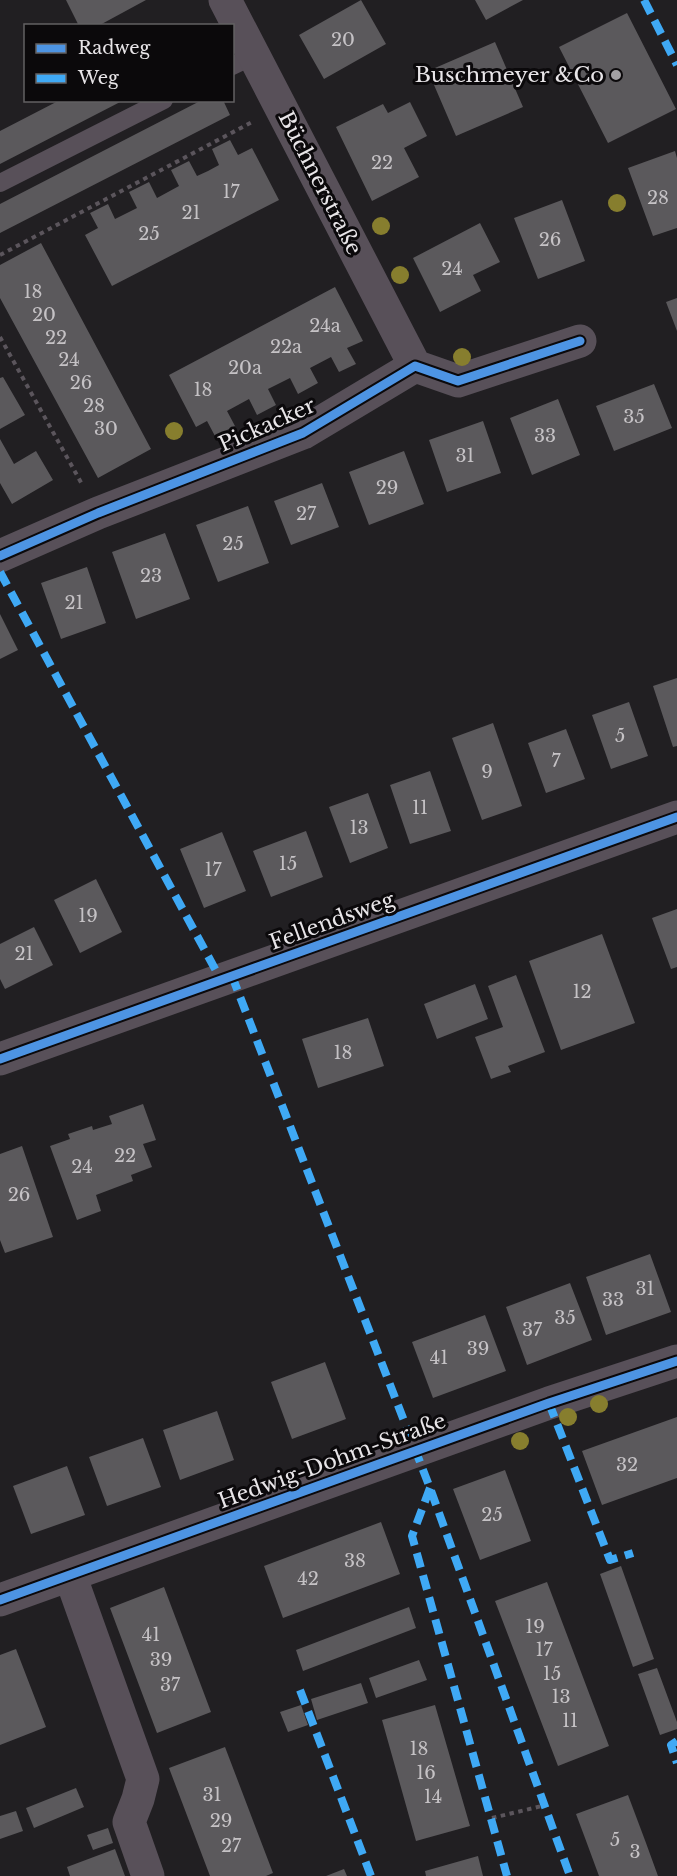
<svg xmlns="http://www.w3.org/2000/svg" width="677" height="1876" font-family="'Libre Baskerville',serif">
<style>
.building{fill:#5b595c}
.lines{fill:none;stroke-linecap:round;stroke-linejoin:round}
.path{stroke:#5b555c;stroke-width:4;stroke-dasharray:4.5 4.5;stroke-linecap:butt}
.service{stroke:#585059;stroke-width:18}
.minor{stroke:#585059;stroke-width:33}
.quiet{stroke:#3fa9f5;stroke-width:8;stroke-dasharray:15 8;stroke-linecap:butt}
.cycleway-casing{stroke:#0b090b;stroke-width:13}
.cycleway{stroke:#4d94e3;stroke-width:9}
.tree{fill:#877e2e}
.poi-dot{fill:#a2a0a3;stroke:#0b090b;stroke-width:2}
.labels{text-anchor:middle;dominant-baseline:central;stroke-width:6;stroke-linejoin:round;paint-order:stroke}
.number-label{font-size:18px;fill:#c5c2c5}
.poi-label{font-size:21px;fill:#e8e5e8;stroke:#0b090b;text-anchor:end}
.street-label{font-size:21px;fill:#e8e5e8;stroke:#0b090b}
</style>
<rect width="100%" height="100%" fill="#211f22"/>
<path class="building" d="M66,0H146L98,26H79Z
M361,0L386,44L324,79L299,35Z
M475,0H523L486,20Z
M627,13L676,109L608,143L559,47Z
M495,42L523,107L456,136L428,71Z
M60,100H124L0,164V131Z
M202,100H223L230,115L0,233V204Z
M410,102L427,136L404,148L419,177L372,201L336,127L383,104L388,113Z
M230,140L238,155L252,148L279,200L112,286L85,235L98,228L90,213L108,204L115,219L137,208L129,192L149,182L157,198L179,186L171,170L189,161L197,176L208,171L219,165L212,149Z
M675,151L677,158V228L653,236L628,168Z
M562,200L585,261L538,279L514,218Z
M480,223L500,262L473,275L481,291L440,312L413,258Z
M41,243L151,449L98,478L0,298V265Z
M335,287L363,341L347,348L356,364L339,372L331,357L310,368L318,383L298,394L290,378L268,389L276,405L257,415L249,399L227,411L235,426L215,436L207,421L196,427L169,375Z
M677,298V331L666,302Z
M3,377L25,415L0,429V378Z
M654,384L672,428L614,451L596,406Z
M558,399L580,455L532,475L510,418Z
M483,421L501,473L447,492L429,440Z
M0,439L14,464L36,451L53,480L12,504L0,483Z
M404,451L424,504L369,525L349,472Z
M322,483L339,527L291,545L274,501Z
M248,506L269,563L218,582L196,525Z
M165,533L190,599L136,619L112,552Z
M87,567L106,623L61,639L41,583Z
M0,614L18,650L0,659Z
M677,678V746L673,747L653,686Z
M629,702L648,756L611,769L592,715Z
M493,723L522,806L482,820L452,738Z
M566,729L585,779L546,793L528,743Z
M430,771L451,831L410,844L390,785Z
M368,793L388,848L350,863L329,807Z
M306,831L323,877L271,897L253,851Z
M222,832L246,891L204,908L180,849Z
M96,879L122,932L80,953L54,900Z
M677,909V967L671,969L652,918Z
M34,927L53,965L5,989L0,979V944Z
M602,934L635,1023L561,1050L529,961Z
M516,975L545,1052L508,1066L511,1072L491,1079L475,1037L503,1027L488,986Z
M475,984L488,1019L437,1039L424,1004Z
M368,1018L384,1066L318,1088L302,1039Z
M143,1104L156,1140L143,1144L152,1167L131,1175L133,1181L96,1195L101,1211L77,1220L50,1146L70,1139L68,1134L92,1126L93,1130L112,1124L109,1116Z
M22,1146L53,1237L5,1253L0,1240V1154Z
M650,1254L671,1312L606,1335L586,1277Z
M570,1283L592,1340L527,1365L506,1307Z
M485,1315L506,1371L433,1398L412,1342Z
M325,1362L346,1419L292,1439L271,1382Z
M217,1411L234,1460L180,1480L163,1430Z
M677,1417V1478L602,1505L582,1451Z
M143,1438L161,1487L107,1506L89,1457Z
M67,1466L85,1515L31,1534L13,1486Z
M505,1470L531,1541L480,1560L453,1489Z
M381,1522L400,1574L283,1618L264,1566Z
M621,1566L654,1659L633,1667L600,1574Z
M547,1582L609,1746L558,1766L495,1601Z
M164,1587L211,1712L157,1733L110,1608Z
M409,1607L416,1628L303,1671L296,1650Z
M16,1649L46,1727L0,1745V1655Z
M419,1660L427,1680L376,1698L369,1678Z
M657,1668L677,1722V1729L660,1735L638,1674Z
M361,1683L368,1703L317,1720L311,1699Z
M301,1705L308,1725L288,1732L280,1712Z
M435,1705L470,1826L416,1841L382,1720Z
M225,1747L273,1873L266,1876H210L169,1768Z
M76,1788L84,1807L34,1828L26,1808Z
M628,1795L646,1843L658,1876H599L585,1838L576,1814Z
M16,1811L23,1831L0,1839V1816Z
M108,1828L113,1843L93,1850L87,1835Z
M115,1849L125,1876H70L67,1867Z
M478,1856L483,1876H426L425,1871Z
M344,1869L347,1876H326Z"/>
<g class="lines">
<path class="path" d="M0,255L254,121
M0,337L83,486
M492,1818L546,1805"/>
<path class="service" d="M232,66L253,56
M0,183L164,100"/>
<path class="minor" d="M225,0L415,366
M0,556L98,513L303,433L415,366L458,381L580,341
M0,1059L677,817
M70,1575L143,1779L138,1799L129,1822L148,1876
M0,1600L549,1403L677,1361"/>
<path class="quiet" d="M644,0L677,65
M0,572L221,980
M232,976L430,1488L570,1876
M549,1403L610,1560L633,1553
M430,1488L412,1536L507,1876
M300,1690L371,1876
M677,1741L671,1745L677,1763"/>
<defs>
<path id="cycleway" d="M0,556L98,513L303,433L415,366L458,381L580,341
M0,1059L677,817
M0,1600L549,1403L677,1361"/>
</defs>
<use href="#cycleway" class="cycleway-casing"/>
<use href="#cycleway" class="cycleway"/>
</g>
<g class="tree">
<circle cx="617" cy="203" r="9"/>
<circle cx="381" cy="226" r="9"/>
<circle cx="400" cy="275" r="9"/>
<circle cx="462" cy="357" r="9"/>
<circle cx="174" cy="431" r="9"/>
<circle cx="599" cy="1404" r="9"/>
<circle cx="568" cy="1417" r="9"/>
<circle cx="520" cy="1441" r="9"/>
</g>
<circle class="poi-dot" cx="616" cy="75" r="6"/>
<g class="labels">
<g class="number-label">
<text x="343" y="40">20</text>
<text x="382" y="163">22</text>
<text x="231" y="192">17</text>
<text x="658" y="198">28</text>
<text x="191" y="213">21</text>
<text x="149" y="234">25</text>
<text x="550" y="240">26</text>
<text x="452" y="269">24</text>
<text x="33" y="292">18</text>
<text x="44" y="315">20</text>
<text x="325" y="326">24a</text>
<text x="56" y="338">22</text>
<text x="286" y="347">22a</text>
<text x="69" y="360">24</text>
<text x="245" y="368">20a</text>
<text x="81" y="383">26</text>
<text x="203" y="390">18</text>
<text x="94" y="406">28</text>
<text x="634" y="417">35</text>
<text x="106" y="429">30</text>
<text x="545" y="436">33</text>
<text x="465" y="456">31</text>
<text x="387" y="488">29</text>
<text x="306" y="514">27</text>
<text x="233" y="544">25</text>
<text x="151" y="576">23</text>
<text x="74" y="603">21</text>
<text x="620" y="736">5</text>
<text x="556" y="761">7</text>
<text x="487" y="772">9</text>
<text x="420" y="808">11</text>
<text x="359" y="828">13</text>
<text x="288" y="864">15</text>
<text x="213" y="870">17</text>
<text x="88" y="916">19</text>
<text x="24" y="954">21</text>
<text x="582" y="992">12</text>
<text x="343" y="1053">18</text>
<text x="125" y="1156">22</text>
<text x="82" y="1167">24</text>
<text x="19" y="1195">26</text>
<text x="645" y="1289">31</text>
<text x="613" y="1300">33</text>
<text x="565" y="1318">35</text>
<text x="532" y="1330">37</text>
<text x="478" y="1349">39</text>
<text x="439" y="1358">41</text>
<text x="627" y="1465">32</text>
<text x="492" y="1515">25</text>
<text x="355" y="1561">38</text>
<text x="308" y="1579">42</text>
<text x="535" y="1627">19</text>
<text x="151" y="1635">41</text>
<text x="544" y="1650">17</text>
<text x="161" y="1660">39</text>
<text x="552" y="1674">15</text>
<text x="170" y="1685">37</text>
<text x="561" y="1697">13</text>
<text x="570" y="1721">11</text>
<text x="419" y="1749">18</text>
<text x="426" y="1773">16</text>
<text x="212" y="1795">31</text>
<text x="433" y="1797">14</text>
<text x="221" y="1821">29</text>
<text x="615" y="1840">5</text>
<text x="231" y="1846">27</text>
<text x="635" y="1852">3</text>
</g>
<g class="poi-label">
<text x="604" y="75">Buschmeyer &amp;Co</text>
</g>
<g class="street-label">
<text transform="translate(320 183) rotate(63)">Büchnerstraße</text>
<text transform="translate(267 425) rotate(-24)">Pickacker</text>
<text transform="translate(332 921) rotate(-20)">Fellendsweg</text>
<text transform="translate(332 1461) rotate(-20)">Hedwig-Dohm-Straße</text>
</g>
</g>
<rect x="24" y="24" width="210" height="78" fill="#0b090b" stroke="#636163" stroke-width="1.5"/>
<rect x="36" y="44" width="30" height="9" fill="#4d94e3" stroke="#636163" stroke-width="1.5"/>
<text x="78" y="54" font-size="18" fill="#e8e5e8">Radweg</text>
<rect x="36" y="74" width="30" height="9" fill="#3fa9f5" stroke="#636163" stroke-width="1.5"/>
<text x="78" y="84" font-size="18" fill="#e8e5e8">Weg</text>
</svg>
